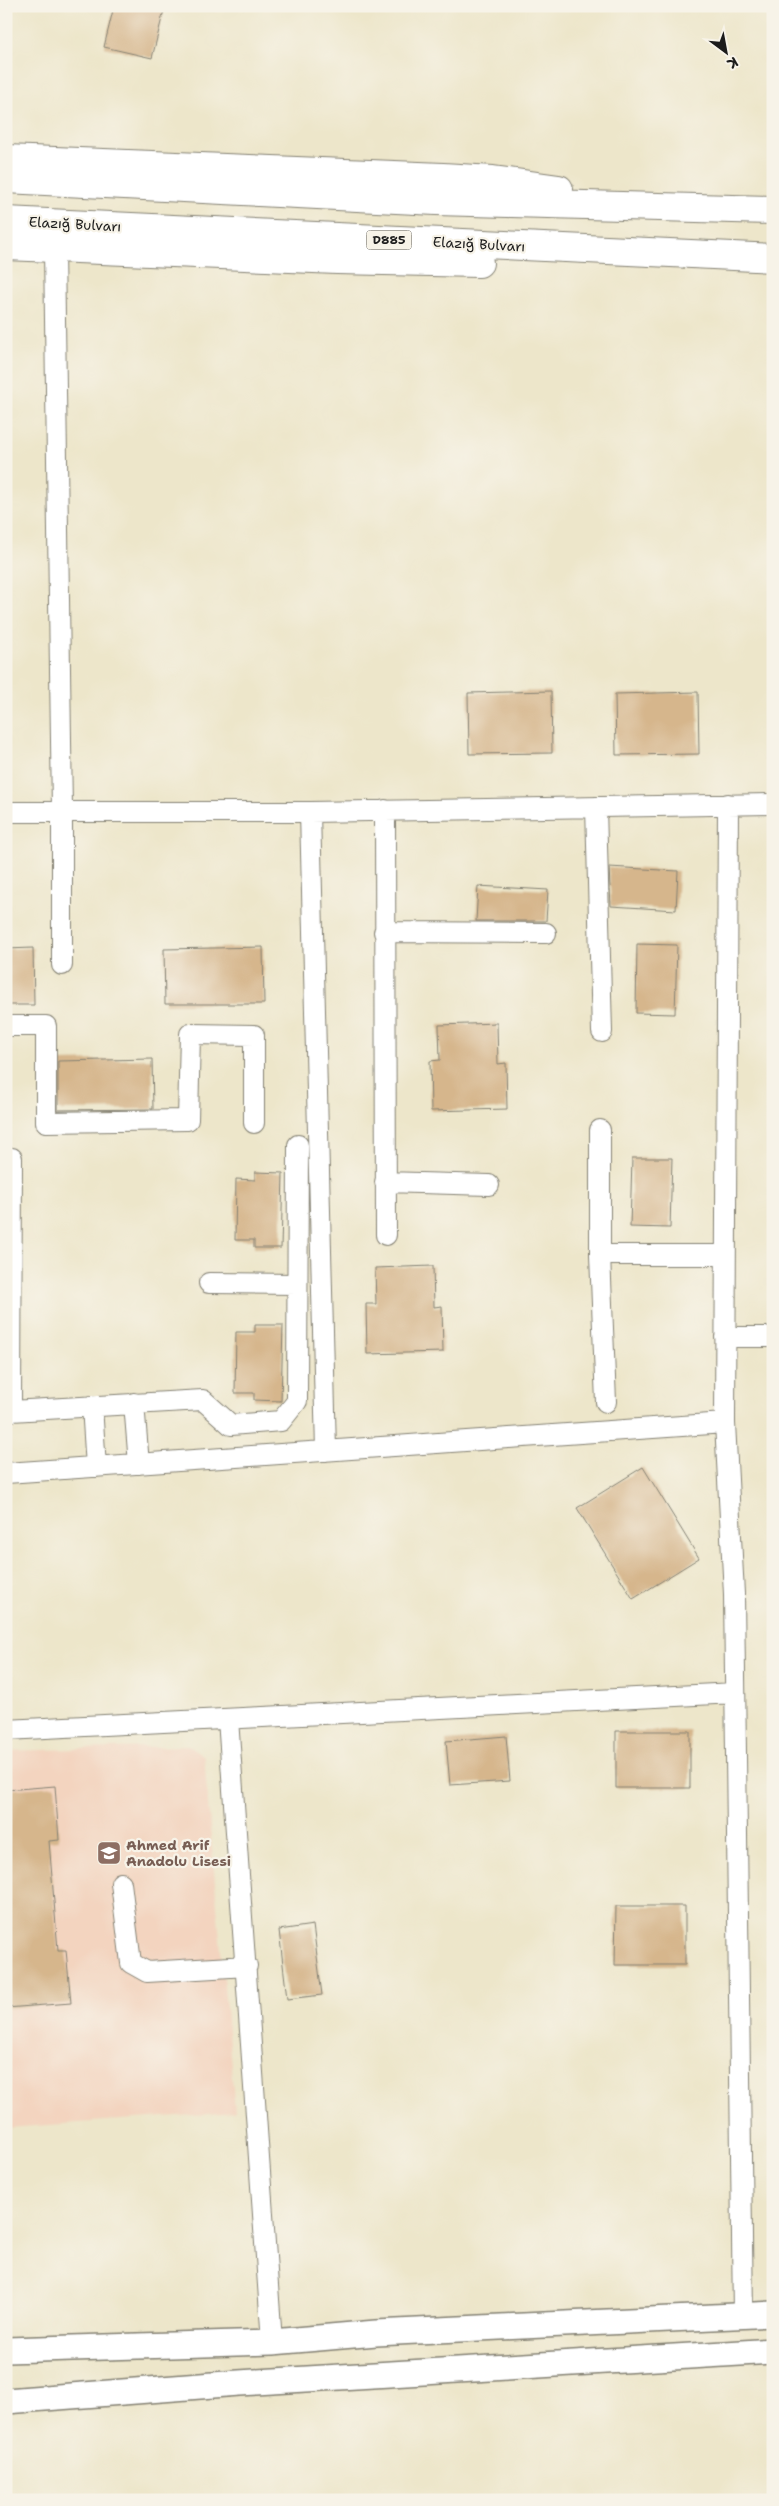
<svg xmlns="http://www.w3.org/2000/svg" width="779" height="2506" font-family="'Shantell Sans',sans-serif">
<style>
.built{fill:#f3d4bf}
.building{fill:#d6b68c}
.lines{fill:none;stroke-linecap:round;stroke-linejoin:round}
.minor-casing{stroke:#848173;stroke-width:22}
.major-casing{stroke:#848173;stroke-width:28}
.highway-casing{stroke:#848173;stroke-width:30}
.minor{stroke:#fff;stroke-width:20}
.major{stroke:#fff;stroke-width:25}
.highway{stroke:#fff;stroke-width:28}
.labels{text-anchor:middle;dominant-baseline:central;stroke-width:4.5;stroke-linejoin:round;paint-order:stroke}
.shield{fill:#f7f3e8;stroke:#5e5c59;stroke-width:1}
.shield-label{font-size:12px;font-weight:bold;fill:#1c1c1c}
.street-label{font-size:14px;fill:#1c1c1c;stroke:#f7f3e8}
.education-label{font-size:14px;font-weight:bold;fill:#785e54;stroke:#f7f3e8;text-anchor:start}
</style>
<rect width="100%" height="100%" fill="#f7f3e8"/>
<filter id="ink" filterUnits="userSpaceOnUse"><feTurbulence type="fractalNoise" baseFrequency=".02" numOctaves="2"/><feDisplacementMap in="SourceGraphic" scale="10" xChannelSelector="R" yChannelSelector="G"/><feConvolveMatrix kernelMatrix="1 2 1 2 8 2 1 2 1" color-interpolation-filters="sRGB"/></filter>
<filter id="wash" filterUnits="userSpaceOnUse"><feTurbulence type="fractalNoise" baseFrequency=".0096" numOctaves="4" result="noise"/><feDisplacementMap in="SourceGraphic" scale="20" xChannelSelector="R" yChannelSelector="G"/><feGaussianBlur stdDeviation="1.12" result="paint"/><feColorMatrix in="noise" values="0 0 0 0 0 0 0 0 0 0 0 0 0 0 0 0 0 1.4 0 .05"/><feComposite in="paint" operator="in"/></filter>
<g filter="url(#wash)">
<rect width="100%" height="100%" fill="#ede6ca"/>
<path class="built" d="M188,1746L204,1757L235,2112L6,2128V1751Z"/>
<g id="blocks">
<path class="building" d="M114,6H165L152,58L104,47Z
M551,691L552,753L469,754L468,693Z
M698,692L699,754L616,755L615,694Z
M609,867L678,871L676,910L611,906Z
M478,886L548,890L546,921H476Z
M637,944L677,945L675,1014L636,1013Z
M263,947L264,1004H165L164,949Z
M33,948L34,1005H6V949Z
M497,1023L498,1064L506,1063L507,1109L431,1111L430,1061L440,1060L439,1025Z
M152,1059L153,1109L58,1110V1061Z
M632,1158H672L670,1228L630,1227Z
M255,1172L283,1173L281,1248H254V1240H235L236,1179L255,1180Z
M433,1266L434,1307L442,1306L443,1352L367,1354L366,1304H376L375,1268Z
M255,1325H283L281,1401L254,1400V1393H235L236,1332H255Z
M643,1467L699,1558L633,1599L577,1508Z
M616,1731H690V1788H616Z
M506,1736L510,1781L450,1785L446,1741Z
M55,1786L59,1840L49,1841L58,1950H66L71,2003L6,2008V1790Z
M616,1906H685V1965H615Z
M313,1925L322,1995L287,1999L279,1930Z"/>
</g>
</g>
<g filter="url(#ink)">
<use href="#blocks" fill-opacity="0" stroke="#848173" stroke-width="1"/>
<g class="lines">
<defs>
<path id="minor" d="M54,249L62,811V965
M728,804L725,1423L734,1594L743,2316
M596,807L602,1032
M385,810L386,1235
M6,812H310L773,804
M310,812L326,1451
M384,932L546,933
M6,1026H46V1122L188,1120L190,1034L254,1035V1123
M600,1130V1255L606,1402
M12,1158L11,1411L203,1400L231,1425L281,1421L297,1401L298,1145
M385,1182L489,1185
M600,1255H725
M209,1283L297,1284
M725,1337H773
M134,1403L139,1464
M92,1406L96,1467
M6,1473L725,1423
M228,1719L272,2342
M6,1730L735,1693
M121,1883L131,1963L147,1972L247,1966"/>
<path id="major" d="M6,2350L272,2342L376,2333L773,2314
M6,2401L239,2383L773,2351"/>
<path id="highway" d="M6,159L443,177L493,180L559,189
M6,179L436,201L773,210
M6,221L773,258
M6,246L337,260L479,263"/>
</defs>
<use href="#minor" class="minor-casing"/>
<use href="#major" class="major-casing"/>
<use href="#highway" class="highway-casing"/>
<use href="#minor" class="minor"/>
<use href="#major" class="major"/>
<use href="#highway" class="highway"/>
</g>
</g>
<defs>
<symbol id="school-square" viewBox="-11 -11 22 22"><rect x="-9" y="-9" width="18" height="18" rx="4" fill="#8d6e63" stroke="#f7f3e8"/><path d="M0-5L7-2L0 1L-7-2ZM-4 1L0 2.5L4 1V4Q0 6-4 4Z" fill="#fff"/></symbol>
</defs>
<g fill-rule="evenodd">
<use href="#school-square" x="95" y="1839" width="28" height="28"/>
</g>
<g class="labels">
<rect class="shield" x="366.5" y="230.5" width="45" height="19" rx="4"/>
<g class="shield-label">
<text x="389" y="240">D885</text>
</g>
<g class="street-label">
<text transform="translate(75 224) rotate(3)">Elazığ Bulvarı</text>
<text transform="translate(479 244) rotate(3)">Elazığ Bulvarı</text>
</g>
<g class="education-label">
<text x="126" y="1845">Ahmed Arif<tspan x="126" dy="16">Anadolu Lisesi</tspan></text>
</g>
</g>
<rect width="779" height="2506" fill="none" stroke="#f7f3e8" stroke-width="25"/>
<g transform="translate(726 52) rotate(148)" stroke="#f7f3e8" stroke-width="4" paint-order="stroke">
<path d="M0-4L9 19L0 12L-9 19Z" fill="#1c1c1c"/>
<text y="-8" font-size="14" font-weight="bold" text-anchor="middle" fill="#1c1c1c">K</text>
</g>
</svg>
